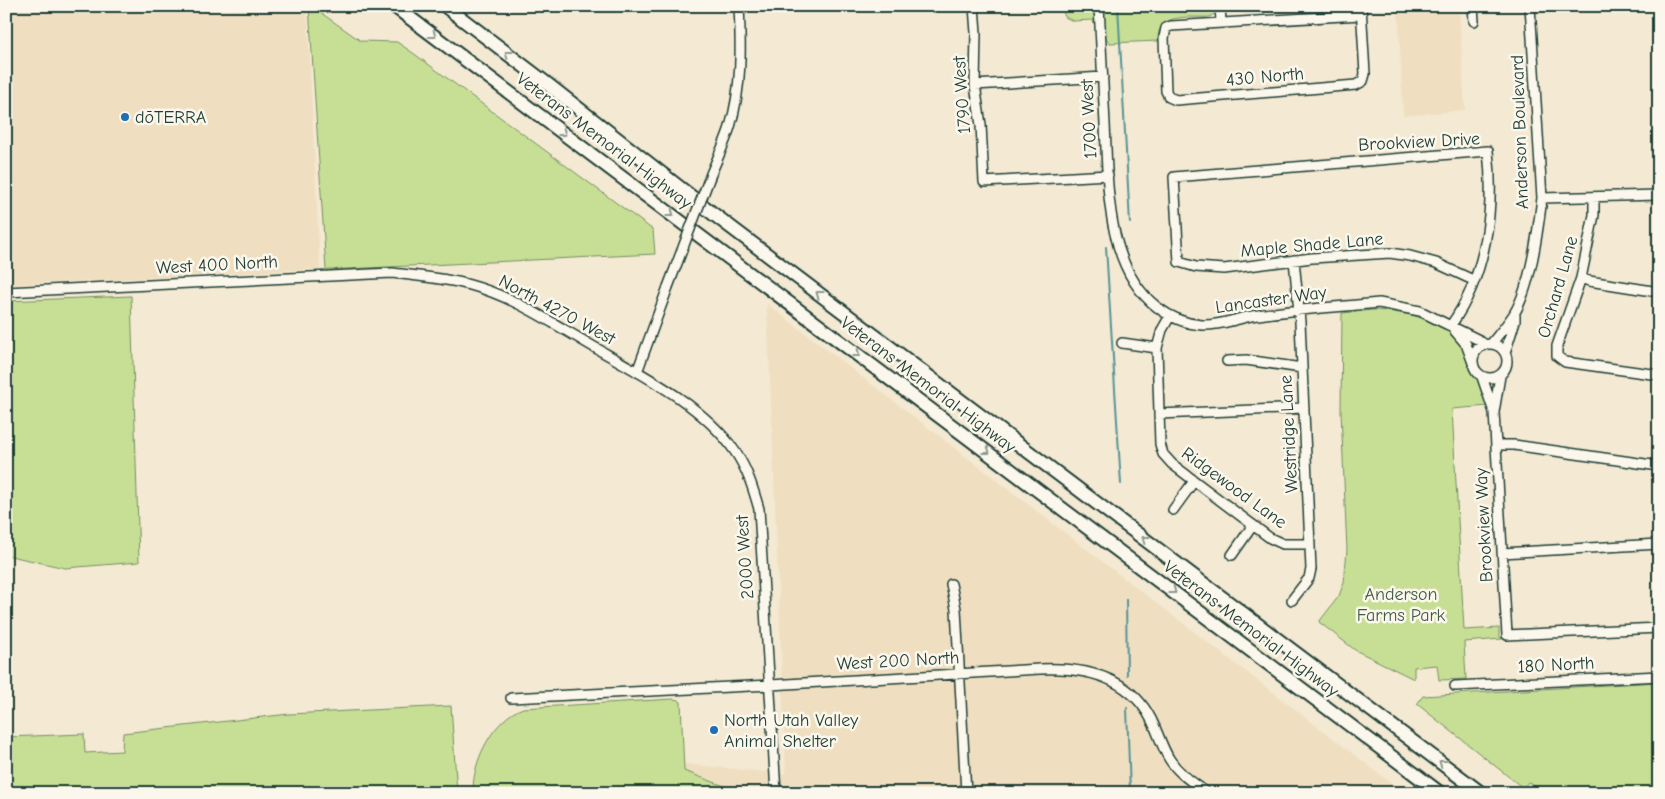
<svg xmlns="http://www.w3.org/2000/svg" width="1665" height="799" font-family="'Comic Neue',sans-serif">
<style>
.built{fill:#efdfc0}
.green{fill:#c7df95;stroke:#738e64}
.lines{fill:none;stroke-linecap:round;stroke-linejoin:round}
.stream{stroke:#579396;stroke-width:2}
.minor-casing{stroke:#1f3d34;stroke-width:12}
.highway-casing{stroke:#1f3d34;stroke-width:16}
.minor{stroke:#fbf7ec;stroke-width:9}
.highway{stroke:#fbf7ec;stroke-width:12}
.minor-bridge-casing{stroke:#1f3d34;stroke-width:12;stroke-linecap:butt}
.minor-bridge{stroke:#fbf7ec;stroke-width:9}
.oneway{stroke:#8d9a90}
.poi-dot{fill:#1f6fb2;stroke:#fbf7ec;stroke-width:2}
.labels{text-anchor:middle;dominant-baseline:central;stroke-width:5;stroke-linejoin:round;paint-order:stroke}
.street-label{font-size:18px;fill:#1f3d34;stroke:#fbf7ec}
.poi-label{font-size:18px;fill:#1f3d34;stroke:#fbf7ec;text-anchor:start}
.park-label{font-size:18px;fill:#415d47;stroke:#fbf7ec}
</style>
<rect width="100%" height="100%" fill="#f4e9d2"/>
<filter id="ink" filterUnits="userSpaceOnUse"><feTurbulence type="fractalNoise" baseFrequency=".02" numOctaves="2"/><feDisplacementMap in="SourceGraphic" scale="10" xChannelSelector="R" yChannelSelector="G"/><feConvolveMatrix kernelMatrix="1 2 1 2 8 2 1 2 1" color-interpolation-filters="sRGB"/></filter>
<g filter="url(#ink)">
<path class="built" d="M6,6H142V12L145,14L307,6L320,269L6,285Z
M1398,6H1459L1465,110L1403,116Z
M767,304L1404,793H492L597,755L786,774Z"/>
<path class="green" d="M309,6H311L361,41L397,42L413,53L653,230L655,254L326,270Z
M1061,6H1214C1215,12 1215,15 1209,17C1188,18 1157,12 1158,41L1110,43L1092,20L1073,21L1065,17Z
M131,296L139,562L65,568L6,555V301Z
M1373,310C1402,312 1439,317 1459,340C1467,349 1467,361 1472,371C1474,375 1477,378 1479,381C1483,389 1486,398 1488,406L1452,409L1464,630L1499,628V636L1502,639L1464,642L1466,679L1439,680L1437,665L1414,667V679L1355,650L1319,622L1339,596L1344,582L1347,550L1341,411L1342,313Z
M1659,682V793H1542L1528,782L1523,788L1417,704L1423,696Z
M673,699L678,700L681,702L684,771L743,793H473C472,761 493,719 523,708Z
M451,706L457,793H6V737L84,734L85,753L122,751L123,733L289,714Z"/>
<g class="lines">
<path class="stream" d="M1118,6L1130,223
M1106,247L1121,484
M1126,599L1127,675
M1127,708L1130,793"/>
<defs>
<path id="minor" d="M974,6L976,33L975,85L981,125L984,182L1108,175
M1099,6C1101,45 1103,85 1105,124C1108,183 1105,267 1157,307C1170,317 1186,324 1202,325C1222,326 1239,317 1258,315C1298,309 1338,307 1379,303L1420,311L1479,340L1485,345
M1220,6L1221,22
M1361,6L1365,74L1363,81L1356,85L1176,100L1169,97L1166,91L1164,38L1166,28L1171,26L1361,15
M1473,6L1474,21
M975,85L1103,77
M711,174C717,159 725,143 730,127C742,87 741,47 739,6
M1594,197V215L1581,278L1557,346V356L1565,362L1659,375
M1542,198L1659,195
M1581,278L1589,281L1659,292
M6,292L392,273C418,276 445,278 470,285C511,296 546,319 582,340C634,371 698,400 734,450C747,468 753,488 759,509L776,793
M1170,316L1162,330L1157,348L1160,444L1163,454L1172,464L1270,538L1283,544H1310
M1451,325C1486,276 1495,210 1488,151L1174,177L1179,262L1196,267L1224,269L1312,258L1390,253L1410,256L1436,263L1473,280
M1455,331L1466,344L1473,363
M1122,343L1157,348
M1491,344C1499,334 1507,325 1514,314C1531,286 1538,230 1542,198L1530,6
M1473 361a17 17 0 1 1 34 0a17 17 0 1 1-34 0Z
M1505,353L1515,321V315
M1227,361L1246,360L1302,368
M637,372L668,287
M1500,376L1494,412L1507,635L1659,628
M1482,377L1494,412
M1159,414L1304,408
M1496,445H1514L1659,466
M1173,510L1194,481
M1502,553L1659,544
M1232,555L1253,525
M951,584L956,609L966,793
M1292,600L1309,578L1311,569L1300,322L1294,260
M1455,686L1659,676
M511,698L770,685L1040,669C1083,667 1129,676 1151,719C1158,732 1162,748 1170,760C1179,774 1194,783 1207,793"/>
<path id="highway" d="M394,6L1440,793
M445,6L546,83L716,216L1481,793"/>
</defs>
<use href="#minor" class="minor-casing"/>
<use href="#highway" class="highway-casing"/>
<use href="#minor" class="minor"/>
<use href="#highway" class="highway"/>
<defs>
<path id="minor-bridge" d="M668,287L711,174"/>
</defs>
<use href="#minor-bridge" class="minor-bridge-casing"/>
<use href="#minor-bridge" class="minor-bridge"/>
</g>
<defs><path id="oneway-chevron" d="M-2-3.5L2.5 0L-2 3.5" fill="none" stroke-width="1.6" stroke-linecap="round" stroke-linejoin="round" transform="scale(1.25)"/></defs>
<g class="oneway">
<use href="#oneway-chevron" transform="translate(433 35) rotate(37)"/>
<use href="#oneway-chevron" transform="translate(508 54) rotate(-143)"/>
<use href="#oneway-chevron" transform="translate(563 133) rotate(37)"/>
<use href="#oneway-chevron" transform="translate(671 214) rotate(37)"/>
<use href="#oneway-chevron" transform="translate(819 294) rotate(-143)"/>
<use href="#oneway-chevron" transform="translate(857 354) rotate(37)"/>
<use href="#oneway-chevron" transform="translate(987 451) rotate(37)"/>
<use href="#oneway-chevron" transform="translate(1145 539) rotate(-143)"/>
<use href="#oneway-chevron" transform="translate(1173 591) rotate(37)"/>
<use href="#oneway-chevron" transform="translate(1442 763) rotate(-143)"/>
</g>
</g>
<g class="poi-dot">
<circle cx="125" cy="117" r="5"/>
<circle cx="714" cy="730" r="5"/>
</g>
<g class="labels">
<g class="street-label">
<text transform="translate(1265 77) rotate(-5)">430 North</text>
<text transform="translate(962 95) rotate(-94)">1790 West</text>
<text transform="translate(1089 119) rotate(-93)">1700 West</text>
<text transform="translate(1520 132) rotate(-92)">Anderson Boulevard</text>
<text transform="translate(604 141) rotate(37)">Veterans Memorial Highway</text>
<text transform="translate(1419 142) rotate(-3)">Brookview Drive</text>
<text transform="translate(1312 245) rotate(-5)">Maple Shade Lane</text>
<text transform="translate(217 265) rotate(-3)">West 400 North</text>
<text transform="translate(1558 287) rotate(-74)">Orchard Lane</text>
<text transform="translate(1271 300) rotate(-8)">Lancaster Way</text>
<text transform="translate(557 310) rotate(28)">North 4270 West</text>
<text transform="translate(928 385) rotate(37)">Veterans Memorial Highway</text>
<text transform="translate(1289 434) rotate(-93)">Westridge Lane</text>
<text transform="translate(1234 488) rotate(36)">Ridgewood Lane</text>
<text transform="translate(1484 525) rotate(-93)">Brookview Way</text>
<text transform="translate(745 557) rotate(-94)">2000 West</text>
<text transform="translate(1251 629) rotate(37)">Veterans Memorial Highway</text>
<text transform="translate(898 661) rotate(-3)">West 200 North</text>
<text transform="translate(1556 665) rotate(-3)">180 North</text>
</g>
<g class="poi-label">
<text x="135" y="117">dōTERRA</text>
<text x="724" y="720">North Utah Valley<tspan x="724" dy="21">Animal Shelter</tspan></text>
</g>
<g class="park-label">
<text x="1401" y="594">Anderson<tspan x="1401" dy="21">Farms Park</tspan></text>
</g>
</g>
<rect width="1665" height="799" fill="none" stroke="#fbf7ec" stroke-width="25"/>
<rect x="12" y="12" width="1640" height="774" fill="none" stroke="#1f3d34" stroke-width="2" filter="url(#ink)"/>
</svg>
